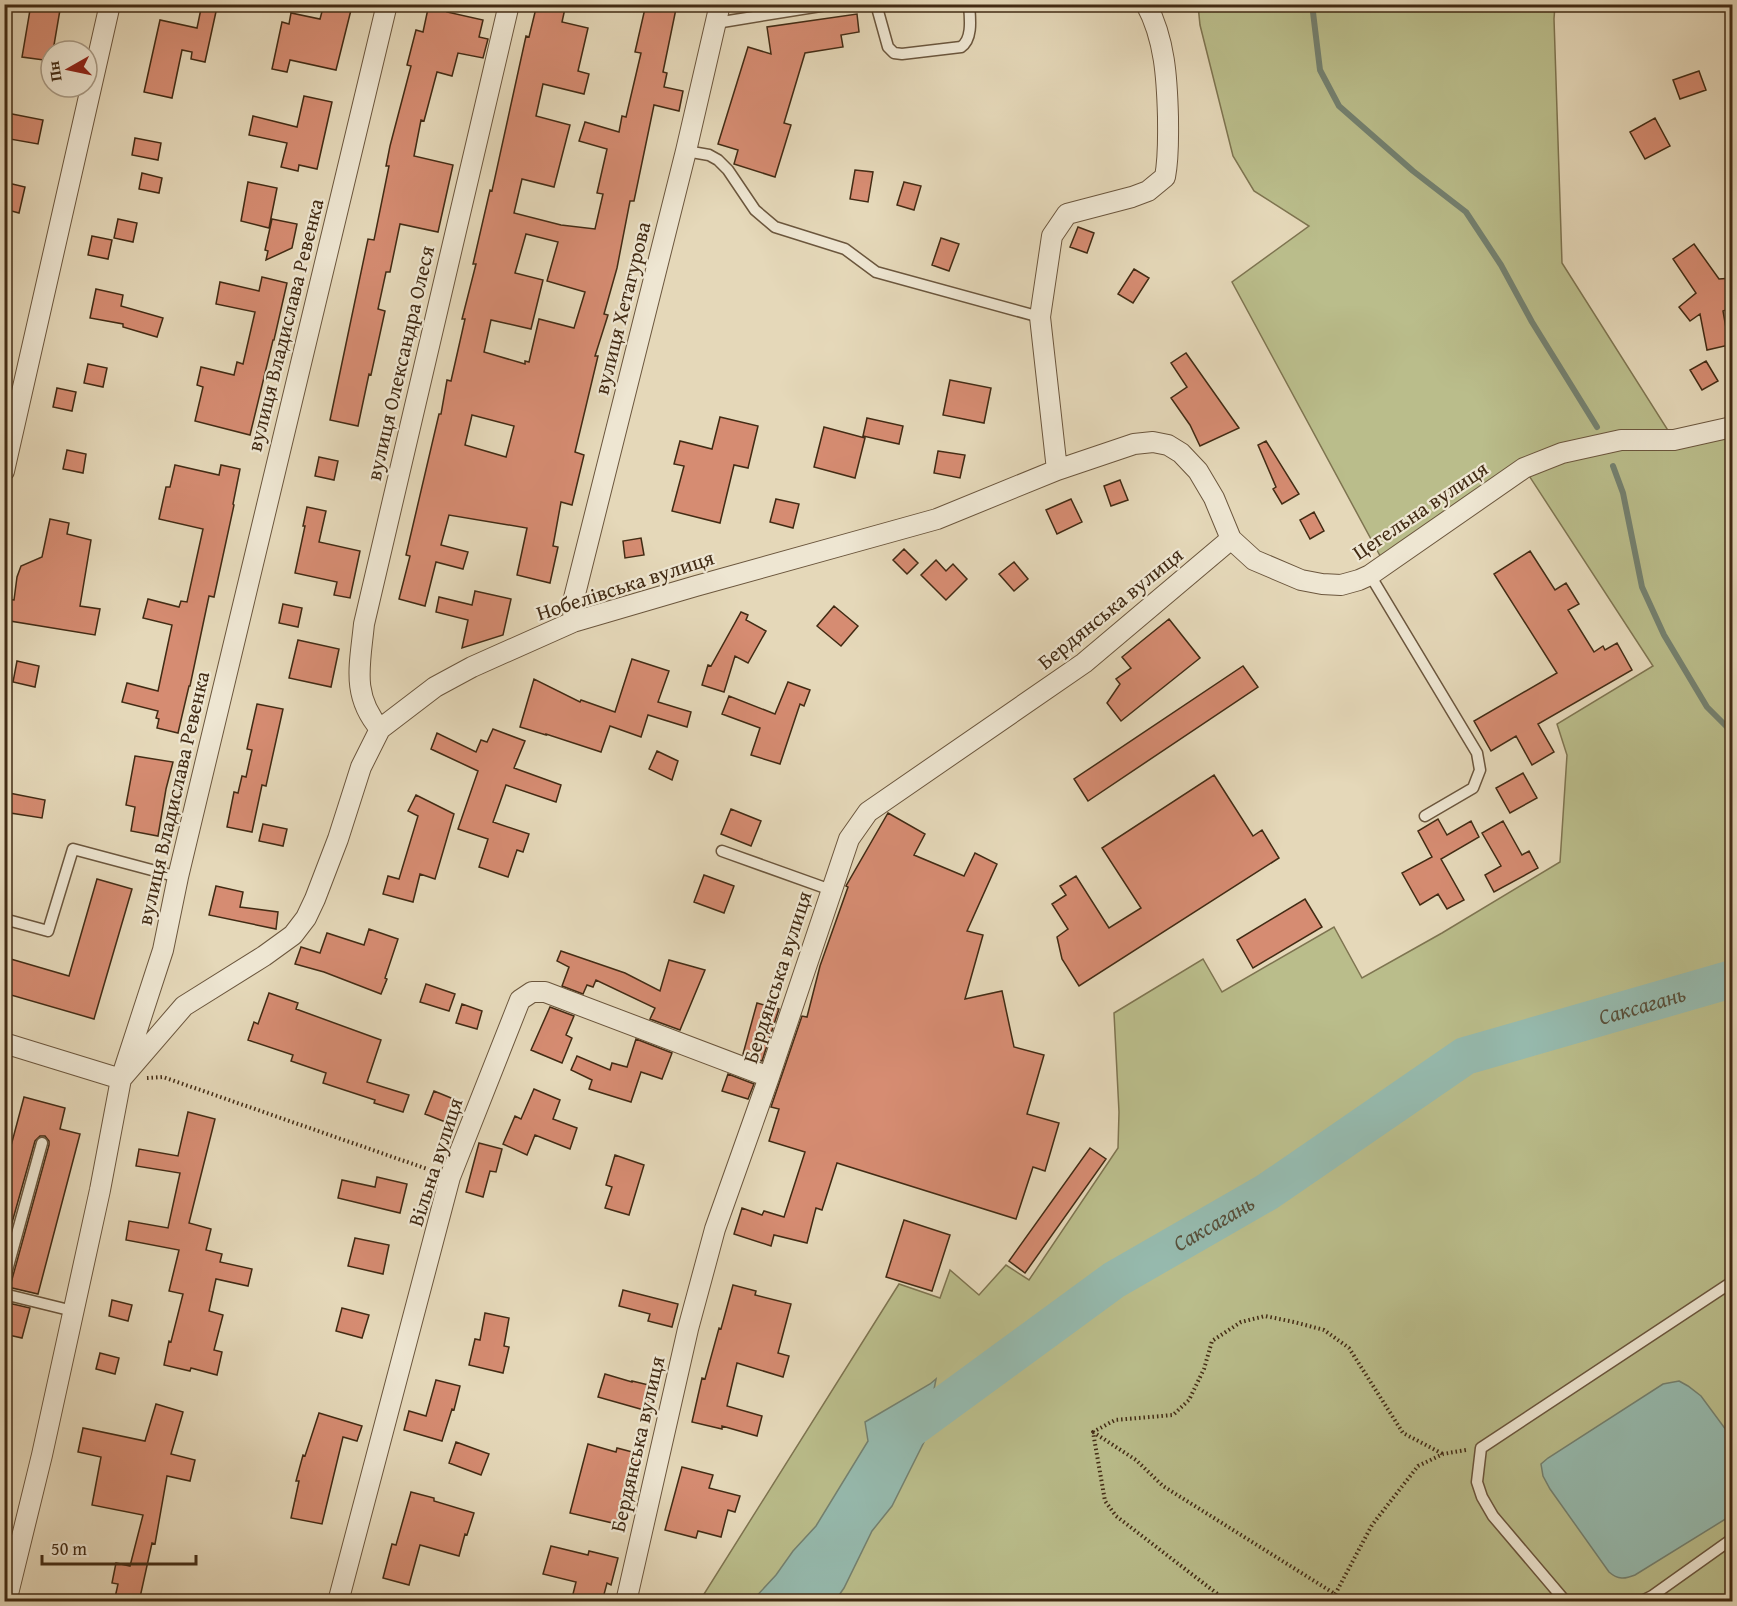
<svg xmlns="http://www.w3.org/2000/svg" width="1737" height="1606" font-family="'Gentium Book Plus',serif">
<style>
.green{fill:#babd8b;stroke:#7e7450;stroke-width:1.5}
.water{fill:#96baae;stroke:#748170;stroke-width:1.5}
.lines{fill:none;stroke-linecap:round;stroke-linejoin:round}
.stream{stroke:#748170;stroke-width:6}
.river{stroke:#96baae;stroke-width:38}
.building{fill:#d68c72;stroke:#422b14;stroke-width:1.5;fill-rule:evenodd}
.lane-casing{stroke:#6b563d;stroke-width:13}
.street-casing{stroke:#6b563d;stroke-width:22}
.path{stroke:#422b14;stroke-width:4;stroke-dasharray:1.5 3;stroke-linecap:butt}
.lane{stroke:#eee6d2;stroke-width:10}
.street{stroke:#eee6d2;stroke-width:20}
.labels{text-anchor:middle;dominant-baseline:central;stroke-width:4.5;stroke-linejoin:round;paint-order:stroke}
.street-label{font-size:21px;fill:#422b14;stroke:#eee6d2}
.water-label{font-size:22px;font-style:italic;fill:#574f3a;stroke:#eee6d2}
</style>
<rect width="100%" height="100%" fill="#e5d8b9"/>
<filter id="stains"><feTurbulence type="fractalNoise" baseFrequency=".00333" numOctaves="4"/><feColorMatrix values="0 0 0 0 .2 0 0 0 0 .09 0 0 0 0 .02 0 0 0 .5 -.17"/></filter>
<radialGradient id="worn" r=".72"><stop offset=".6" stop-color="#630" stop-opacity="0"/><stop offset="1" stop-color="#630" stop-opacity=".3"/></radialGradient>
<path class="green" d="M1198,5H1555L1554,19L1562,263L1674,440L1732,427V1601L699,1602L899,1284L940,1298L950,1270L979,1295L1006,1265L1029,1280L1118,1148L1119,1112L1114,1013L1203,959L1222,992L1334,927L1362,978L1442,933L1560,862L1567,755L1557,724L1653,666L1524,468L1385,565L1232,282L1309,226L1254,191L1233,156L1200,25Z"/>
<path class="water" d="M936,1379L924,1442L892,1506L872,1531L844,1588L835,1601H752L776,1575L793,1551L816,1526L868,1441L865,1422L930,1384Z
M1679,1381L1688,1386L1701,1396L1732,1438V1515L1635,1575C1625,1579 1618,1580 1609,1572L1550,1489L1543,1476L1541,1464L1548,1458L1663,1384Z"/>
<g class="lines">
<path class="stream" d="M1312,4L1320,70L1339,106L1413,171L1466,212L1501,265L1532,322L1597,427
M1613,466L1623,493L1642,587L1664,635L1707,707L1732,732"/>
<path class="river" id="s1" d="M890,1446L894,1441L1114,1280L1267,1192L1465,1056L1732,979"/>
</g>
<path class="building" d="M31,4H61L53,51H51V61L22,57Z
M202,4L217,7L205,62L191,59L192,52L182,50L172,98L144,92L160,20L197,28Z
M324,4H344L352,6L336,70L290,60L287,72L272,69L282,22L289,24L291,13L320,19Z
M429,4H449L447,12L483,20L479,37L488,39L483,58L458,53L452,76L437,72L424,121L421,120L414,156L453,165L438,232L400,224L390,272H386L378,309L385,311L371,375L369,374L358,426L330,420L368,239L374,240L389,166H386L390,146L411,66L407,65L416,30L423,32Z
M537,4H566L562,22L588,28L578,71L589,74L584,94L543,84L536,116L570,125L554,187L522,179L514,213L561,225L595,229L603,194L597,193L607,149L579,141L585,122L619,132L622,116L626,117L641,53L635,52L646,4H677L663,72L667,73L664,87L683,91L679,111L654,105L634,201H630L617,268L604,314L608,315L595,356H598L575,452L584,455L572,505L561,502L553,546L558,547L550,583L517,575L527,528L449,515L441,545L468,552L463,569L436,562L425,606L399,599L410,556L406,555L439,414H441L447,380L451,381L465,319H462L476,264H473L490,190L492,191L526,36L529,37ZM526,234L558,242L547,281L585,292L574,328L539,319L529,362L525,361V364L484,352L491,320L531,329L543,280L515,273ZM472,415L514,426L506,457L465,445Z
M857,14L859,32L841,35L843,47L805,53L784,123L791,125L775,177L734,164L738,150L718,144L748,47L771,54L767,27Z
M1699,71L1706,90L1680,99L1673,80Z
M304,96L332,102L317,169L299,165L298,171L281,167L287,143L249,135L253,116L297,127Z
M7,113L43,120L38,144L4,138Z
M1655,118L1670,146L1645,159L1630,132Z
M135,138L161,143L158,160L132,155Z
M855,170L873,172L868,202L850,199Z
M142,173L162,178L159,193L139,189Z
M4,182L25,187L19,213L4,209Z
M248,182L277,188L269,228L241,221Z
M904,182L921,186L914,210L897,205Z
M118,219L137,223L133,242L114,238Z
M272,219L297,224L292,248L266,260L268,251L265,250Z
M1078,227L1094,233L1087,253L1070,247Z
M92,236L112,240L108,259L88,255Z
M941,238L959,244L949,271L932,265Z
M1694,244L1719,279L1732,278V308L1723,311L1729,345L1707,350L1700,314L1690,321L1679,307L1696,293L1673,259Z
M1134,269L1149,278L1133,303L1118,294Z
M262,277L287,283L274,340H273L250,435L195,421L203,387L197,385L201,367L234,375L237,362L243,364L255,312L216,304L220,282L259,291Z
M96,289L123,295L121,306L163,318L157,337L123,327V324L90,318Z
M1186,353L1239,428L1200,446L1190,425L1171,398L1187,387L1171,363Z
M1706,361L1718,381L1702,390L1690,370Z
M88,364L107,368L103,387L84,383Z
M950,380L991,388L984,423L943,415Z
M57,388L76,392L72,411L53,407Z
M720,417L758,426L748,468L734,465L720,523L672,511L684,466L674,464L680,441L712,449Z
M867,418L903,426L899,444L863,436Z
M824,427L865,438L855,478L814,467Z
M1266,441L1299,494L1282,504L1273,489L1276,487L1258,445Z
M67,450L86,454L83,473L63,469Z
M938,451L965,455L960,478L934,473Z
M319,457L338,461L334,480L315,476Z
M175,465L219,475L221,465L240,469L233,504L234,505L214,597L209,596L190,686H189L178,733L157,728L159,719L156,718L158,711L122,702L127,683L158,691L172,625L143,618L148,599L179,607L181,601L187,602L203,529L159,519L166,487H170Z
M1120,480L1128,500L1111,506L1104,486Z
M776,499L799,504L793,528L770,522Z
M1071,499L1082,522L1057,534L1046,510Z
M307,507L326,511L319,542L360,551L350,598L334,595L337,582L295,573L305,526H303Z
M1314,512L1324,531L1310,539L1300,520Z
M50,519L69,523L67,534L91,540L80,606L100,609L95,635L4,620V599L14,600L17,577L21,566L42,557Z
M641,538L644,555L625,558L623,541Z
M904,549L918,563L907,574L893,560Z
M1530,551L1555,590L1566,583L1579,604L1568,610L1594,652L1603,646L1605,650L1617,643L1632,670L1538,724L1554,752L1532,765L1516,736L1491,751L1474,721L1557,673L1494,574Z
M936,560L946,571L953,564L967,579L946,600L921,575Z
M1014,562L1028,579L1014,591L999,574Z
M475,591L511,599L503,635L462,648L468,620L436,612L439,597L472,605Z
M283,604L302,608L298,627L279,623Z
M834,606L858,626L841,646L817,626Z
M741,612L748,615L746,620L766,631L748,663L735,656L724,692L702,685L708,665L711,666Z
M1169,619L1200,658L1121,721L1107,703L1120,684L1116,679L1131,668L1122,657Z
M298,640L339,649L331,687L289,678Z
M632,659L669,671L658,702L691,712L687,727L648,715L641,737L610,726L601,752L546,734V735L520,727L534,679L580,702L581,700L615,712Z
M17,661L39,666L35,687L13,682Z
M1243,666L1258,687L1088,801L1074,779Z
M788,682L810,690L804,706L800,704L780,764L751,755L760,728L722,714L729,696L775,714Z
M257,704L283,709L266,786L262,785L252,832L227,827L234,792L238,793L242,776L246,777L252,750L247,749Z
M493,729L525,741L514,768L561,785L556,802L506,785L493,822L529,834L523,852L517,850L508,877L479,867L488,839L458,829L478,771L431,749L437,733L476,752L481,740L487,742Z
M657,751L678,761L672,780L649,769Z
M135,756L173,762L166,789L158,836L131,831L135,807L126,805Z
M1523,773L1537,798L1510,813L1496,788Z
M1214,775L1253,836L1262,830L1279,858L1079,986L1062,959L1057,937L1068,929L1052,904L1066,895L1060,886L1076,876L1109,928L1141,908L1102,848Z
M4,792L45,800L42,818L4,812Z
M416,795L454,814L435,879L420,874L413,902L383,894L388,876L399,879L418,816L408,811Z
M731,809L761,821L751,846L721,834Z
M888,813L925,834L914,855L964,876L975,853L997,864L967,931L983,935L965,999L1002,991L1014,1047L1044,1055L1027,1114L1059,1123L1045,1171L1033,1167L1016,1219L837,1163L822,1210L816,1208L807,1243L774,1235L771,1246L734,1234L742,1208L762,1215L764,1211L784,1217L805,1152L769,1141L779,1109L771,1107L802,1016L807,1017L820,966L848,887L846,886Z
M1438,819L1447,835L1471,821L1479,837L1441,859L1464,900L1447,909L1438,894L1420,905L1402,873L1432,857L1418,831Z
M1503,821L1522,855L1529,851L1538,868L1494,892L1485,875L1501,866L1482,833Z
M263,824L287,829L283,846L259,841Z
M704,875L734,886L724,913L694,902Z
M97,879L132,889L94,1019L4,993V957L69,976Z
M216,886L243,892L240,907L278,912L276,929L209,915Z
M1305,899L1322,927L1253,968L1237,940Z
M369,929L398,939L385,978L387,979L381,994L324,972L295,964L301,947L320,953L327,933L364,945Z
M561,951L625,973L660,991L669,960L705,970L680,1030L650,1019L655,1008L596,980L593,987L587,985L583,994L562,986L569,967L557,961Z
M426,984L455,994L449,1011L420,1002Z
M269,993L298,1003L296,1009L381,1040L367,1082L409,1095L403,1112L374,1103L375,1100L323,1083L326,1073L291,1061L293,1055L248,1040L254,1022L258,1024Z
M757,1003L779,1009L762,1061L743,1054Z
M462,1004L482,1011L477,1029L456,1023Z
M550,1007L574,1016L566,1035L572,1038L562,1063L531,1050Z
M636,1039L672,1053L662,1079L641,1072L631,1102L589,1089L592,1080L571,1070L577,1056L610,1070L612,1063L627,1067Z
M728,1074L754,1084L748,1099L722,1091Z
M534,1089L560,1100L553,1119L577,1128L570,1149L535,1135L527,1155L503,1144L515,1116L521,1119Z
M434,1091L456,1100L448,1123L425,1114Z
M24,1097L65,1108L60,1129L80,1134L38,1294L8,1287L11,1283L49,1145V1141L45,1136H40L35,1141L4,1251V1172Z
M188,1112L215,1119L189,1223L211,1229L206,1250L222,1254L220,1262L252,1269L248,1286L216,1279L209,1311L223,1315L214,1350L222,1352L217,1375L191,1368L190,1371L164,1365L169,1341L171,1342L183,1294L169,1291L179,1250L126,1240L129,1221L168,1228L180,1173L136,1166L139,1149L178,1156Z
M479,1143L502,1149L496,1172L490,1171L483,1197L466,1192Z
M1090,1148L1106,1159L1025,1273L1009,1261Z
M615,1155L644,1165L629,1215L605,1208L612,1187L606,1185Z
M377,1177L407,1184L400,1213L338,1198L342,1180L375,1187Z
M904,1220L950,1235L932,1291L886,1277Z
M355,1238L389,1245L383,1274L348,1266Z
M733,1285L756,1291L755,1295L791,1304L778,1353L789,1356L783,1377L737,1363L727,1406L762,1416L757,1436L722,1426V1429L692,1422L702,1378L705,1379L719,1328L721,1329Z
M623,1290L678,1304L672,1327L648,1321L650,1314L619,1306Z
M112,1300L132,1305L128,1321L109,1316Z
M4,1302L30,1308L22,1338L4,1334Z
M342,1308L369,1315L362,1338L336,1331Z
M485,1313L509,1318L504,1346L509,1347L503,1373L469,1365L475,1339L480,1340Z
M100,1353L119,1358L115,1374L96,1369Z
M605,1374L632,1382V1381L657,1387L651,1412L598,1397Z
M436,1380L460,1386L454,1410L452,1409L442,1441L404,1430L409,1411L426,1416Z
M156,1404L183,1412L171,1454L195,1460L190,1481L167,1476L155,1544L152,1543L139,1602H114L118,1584L112,1583L116,1563L130,1566L143,1515L92,1505L101,1457L78,1452L83,1428L145,1441Z
M319,1413L362,1426L357,1441L343,1437L322,1524L291,1518L299,1481H296L303,1455L305,1456Z
M456,1442L489,1454L481,1475L449,1463Z
M588,1444L616,1452L617,1448L640,1454L621,1525L570,1513Z
M682,1467L713,1475L709,1488L740,1496L735,1512L728,1510L721,1537L698,1531L696,1538L665,1530Z
M411,1492L434,1498V1501L474,1513L467,1535L465,1534L459,1556L420,1545L409,1585L383,1578L392,1544L396,1545Z
M551,1546L588,1555L589,1551L618,1558L611,1585L607,1583L602,1602H571L576,1582L543,1574Z"/>
<g class="lines">
<defs>
<path id="lane" d="M876,4L888,47L894,53L902,54L961,47C973,39 970,18 969,4
M716,23L833,4
M686,151L709,155L718,160L728,170L755,210L775,227L845,249L876,272L1040,317
M1370,575L1477,753L1480,770L1473,788L1425,816
M722,851L831,890
M4,919L48,931L73,849L178,877
M4,1281L42,1143
M4,1294L73,1311
M1566,1602L1493,1516L1482,1497L1477,1482L1481,1448L1732,1282
M1640,1602L1652,1596L1732,1539"/>
<path id="street" d="M1057,470L1040,317L1052,236L1067,214L1132,197L1148,191L1165,177C1169,156 1168,137 1168,117C1167,79 1165,39 1146,4
M4,471L110,4
M573,622L574,598L686,151L720,4
M380,729C351,695 360,665 364,624L509,4
M4,1043L121,1079L184,1006L264,956L293,935L306,918L315,899L338,839L361,767L380,729L435,687L472,667L573,622L696,586L937,519L1057,470L1134,444L1153,442L1168,445L1181,453L1198,471L1214,498L1231,539L1254,560L1301,580L1322,584L1341,585L1359,580L1370,575L1524,468L1562,453L1621,440H1674L1732,427
M6,1602L42,1455L100,1190L121,1079L163,950L178,877L387,4
M338,1602L450,1177L520,1000L532,992H545L769,1077
M626,1602L688,1329L715,1229L769,1077L849,839L868,812L1084,663L1231,539"/>
</defs>
<use href="#lane" class="lane-casing"/>
<use href="#street" class="street-casing"/>
<path class="path" d="M147,1078L163,1077L433,1171
M1093,1432L1136,1460L1163,1486L1335,1594L1342,1602
M1228,1602L1116,1516L1105,1501L1093,1432L1115,1420L1173,1415L1189,1400L1204,1369L1212,1341L1241,1322L1265,1316L1294,1322L1324,1330L1349,1348L1403,1433L1443,1454
M1331,1602L1372,1525L1418,1466L1443,1454L1466,1450"/>
<use href="#lane" class="lane"/>
<use href="#street" class="street"/>
</g>
<g class="labels">
<g class="street-label">
<text transform="translate(622 308) rotate(-76)">вулиця Хетагурова</text>
<text transform="translate(285 325) rotate(-76)">вулиця Владислава Ревенка</text>
<text transform="translate(400 363) rotate(-77)">вулиця Олександра Олеся</text>
<text transform="translate(1420 510) rotate(-34)">Цегельна вулиця</text>
<text transform="translate(625 585) rotate(-18)">Нобелівська вулиця</text>
<text transform="translate(1110 608) rotate(-39)">Бердянська вулиця</text>
<text transform="translate(173 798) rotate(-77)">вулиця Владислава Ревенка</text>
<text transform="translate(777 977) rotate(-72)">Бердянська вулиця</text>
<text transform="translate(435 1162) rotate(-72)">Вільна вулиця</text>
<text transform="translate(637 1444) rotate(-77)">Бердянська вулиця</text>
</g>
<g class="water-label">
<text stroke="none"><textPath href="#s1" startOffset="880">Саксагань</textPath></text>
<text stroke="none"><textPath href="#s1" startOffset="394">Саксагань</textPath></text>
</g>
</g>
<rect width="1737" height="1606" fill="none" stroke="#e5d8b9" stroke-width="24"/>
<rect x="6" y="6" width="1725" height="1594" fill="none" stroke="#422b14" stroke-width="3"/>
<rect x="12" y="12" width="1713" height="1582" fill="none" stroke="#422b14" stroke-width="1.5"/>
<g transform="translate(69 69) rotate(261)"><circle r="28" fill="#eee6d2" stroke="#a99b86" stroke-width="1.5"/>
<path d="M0-4.5L10 22L0 15L-10 22Z" fill="#8f2418"/>
<text y="-9" font-size="16" font-weight="bold" text-anchor="middle" fill="#422b14">Пн</text>
</g>
<path d="M42 1555v9h154v-9" fill="none" stroke="#422b14" stroke-width="3"/>
<text x="51" y="1555" font-size="18" fill="#422b14" stroke="#eee6d2" stroke-width="4.5" paint-order="stroke">50 m</text>
<rect width="100%" height="100%" filter="url(#stains)"/>
<rect width="100%" height="100%" fill="url(#worn)"/>
</svg>
